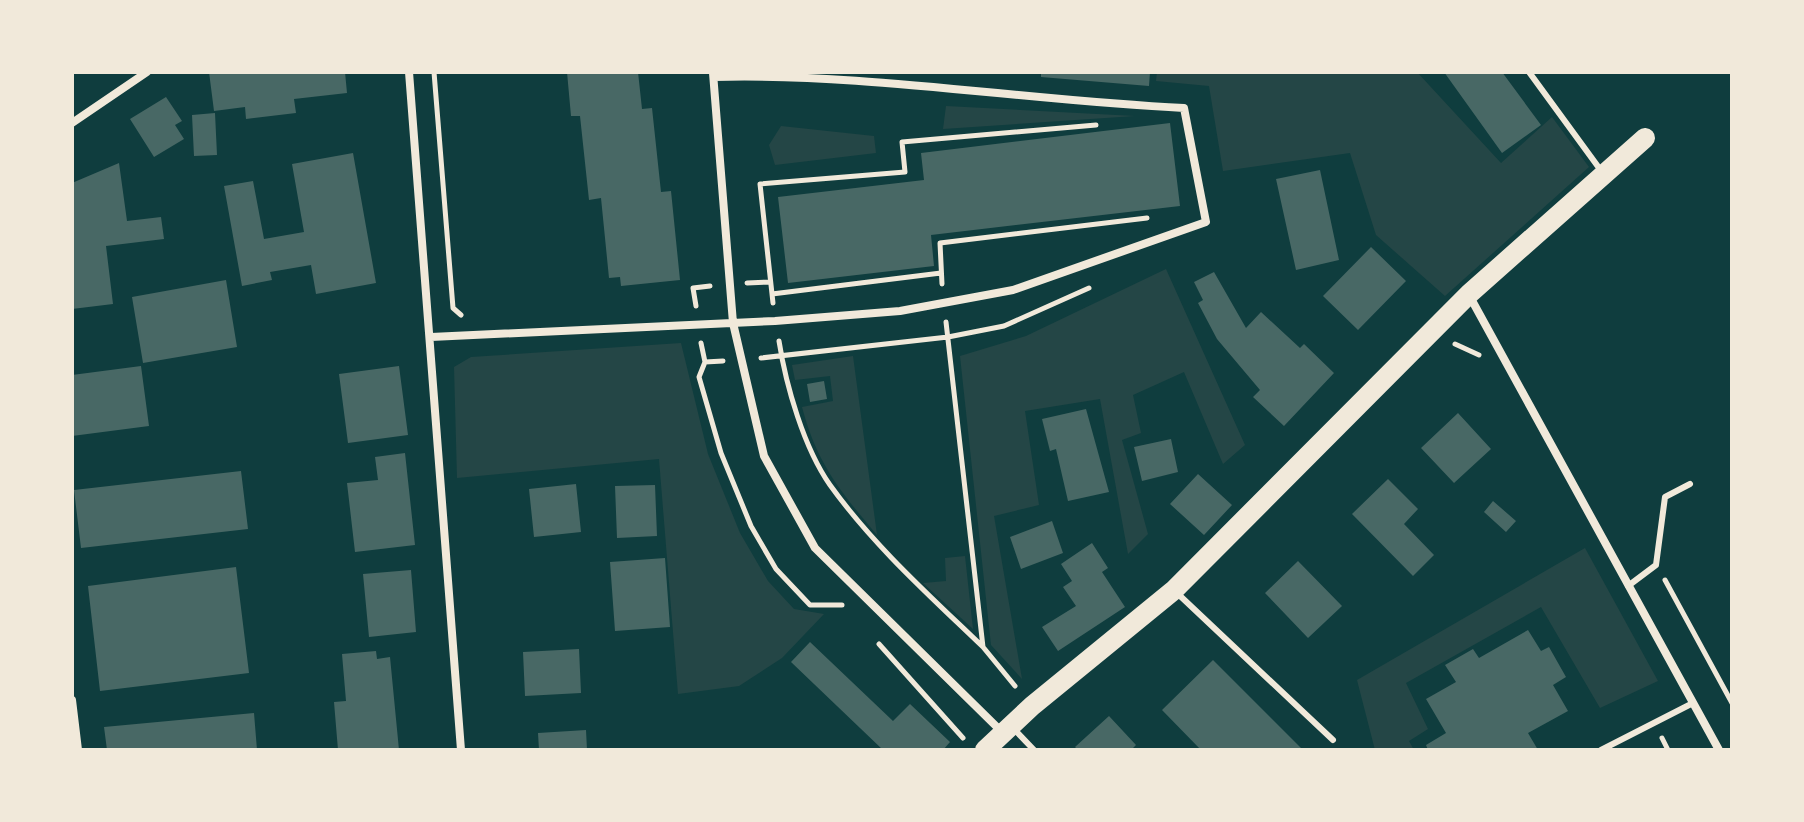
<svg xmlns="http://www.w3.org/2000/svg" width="1804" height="822" font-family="Spectral,serif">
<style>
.green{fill:#244646}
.building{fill:#486865}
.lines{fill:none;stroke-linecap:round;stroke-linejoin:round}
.path{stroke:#f1e9da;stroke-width:5}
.service{stroke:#f1e9da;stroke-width:6}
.minor{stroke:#f1e9da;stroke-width:8}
.primary{stroke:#f1e9da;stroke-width:20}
</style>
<rect width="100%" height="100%" fill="#0f3d3e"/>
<path class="green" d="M1157,72H1417L1501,163L1552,117L1589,167L1445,296L1376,235L1350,153L1223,171L1209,86L1156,81Z
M946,106L1135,116L943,129Z
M781,126L874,136L876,153L775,165L769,145Z
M1166,269L1245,445L1223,464L1184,372L1133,395L1141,433L1122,440L1148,534L1128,554L1100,399L1025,411L1039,505L994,516L1022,679L991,645L960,356L1026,336Z
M681,343L708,454L740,533L768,581L794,609L824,614L782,658L739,686L678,694L659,459L457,478L454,367L471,357Z
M853,356L877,535C840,491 817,464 802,407L833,401L830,376L795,380L792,365Z
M1585,548L1658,681L1600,708L1541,607L1406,683L1428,729L1409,741L1414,750H1375L1357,680Z
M965,556L973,629L923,583L946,581L945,558Z"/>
<path class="building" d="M209,72H345L347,93L294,99L296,113L246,119L245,107L214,111Z
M567,72H638L642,109L652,108L661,192L671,191L680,280L621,286L620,277L609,278L601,198L589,200L580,116H571Z
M1041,72H1150L1149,86L1041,77Z
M1444,72H1502L1541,125L1502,153Z
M166,97L182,121L175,125L184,139L154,157L130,119Z
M215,113L217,155L194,156L192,115Z
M1170,123L1180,206L931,235L934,266L788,283L778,197L924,180L921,153Z
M353,153L376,283L316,294L311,265L270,272L272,280L242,286L224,186L253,181L264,239L304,232L292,164Z
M119,163L127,221L161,217L164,239L106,246L113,304L72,309V183Z
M1320,170L1339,260L1296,270L1276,179Z
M1371,247L1406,281L1358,330L1323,296Z
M1214,272L1246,328L1261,312L1300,348L1304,344L1334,373L1284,426L1253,397L1260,390L1217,339L1198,303L1203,300L1194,282Z
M226,280L237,347L143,363L132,297Z
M141,366L149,426L72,436V375Z
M399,366L408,435L348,443L339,374Z
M824,381L827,399L810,402L807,384Z
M1086,409L1109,492L1068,501L1056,449L1050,451L1042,419Z
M1458,413L1491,449L1454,483L1421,448Z
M1171,439L1178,472L1142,481L1134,447Z
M405,453L415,545L355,552L347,483L378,480L375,457Z
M241,471L248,529L81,548L74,490Z
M1198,474L1232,505L1204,535L1170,504Z
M1388,479L1418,509L1404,524L1434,555L1413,576L1352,514Z
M576,484L581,532L534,537L529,489Z
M655,485L657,536L617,538L615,486Z
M1493,501L1516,521L1506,532L1484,512Z
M1052,521L1063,553L1021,569L1010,537Z
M1092,543L1108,568L1102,572L1125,607L1058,651L1042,627L1076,606L1063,587L1072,581L1061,564Z
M665,558L670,627L615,631L610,562Z
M1298,561L1342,606L1308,638L1265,593Z
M236,567L249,673L100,691L88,586Z
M411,570L416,632L369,637L363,574Z
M1528,630L1541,651L1549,647L1566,677L1553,685L1568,711L1528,733L1538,750H1428L1426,745L1446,733L1426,699L1456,682L1445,665L1473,649L1479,658Z
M810,642L893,721L910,704L950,742L943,750H883L791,662Z
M579,649L581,693L525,696L523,652Z
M376,651L377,659L390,657L399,750H338L334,702L346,701L342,654Z
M1213,660L1303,750H1201L1162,710Z
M254,713L257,750H107L104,727Z
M1109,716L1136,745L1131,750H1078L1075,747Z
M586,730L587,750H539L538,733Z"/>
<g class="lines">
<path class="path" d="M434,72L453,308L461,315
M747,283L770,282
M942,284L940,243L1147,218
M772,294L941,273
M773,303L760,184L905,172L902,142L1096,125
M696,306L693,288L710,286
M946,322L983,647L1015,686
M779,341C786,386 804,448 830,485C873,545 930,596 983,647
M701,343L705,362L723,361
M1455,344L1479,355
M761,358L948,337L1004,326L1089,288
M705,362L699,377L721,453L751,526L776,569L810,605H842
M1665,580L1732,703
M879,644L963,738
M1662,738L1668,750"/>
<path class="service" d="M1529,72L1602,172
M1628,586L1656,565L1665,497L1690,484
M1177,593L1333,740
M1014,729L1034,750
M1601,750L1693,703"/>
<path class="minor" d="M409,72L461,750
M713,73L733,323L764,456L815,548L1002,732
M72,123L147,72
M1469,295L1719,750
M431,337L775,321L900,311L1013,290L1206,222L1184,108C1027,101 871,73 714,77
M72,700L78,750"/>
<path class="primary" d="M985,750L1032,706L1174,590L1469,294L1645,138"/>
</g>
<rect width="1804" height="822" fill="none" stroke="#f1e9da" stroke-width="148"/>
</svg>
